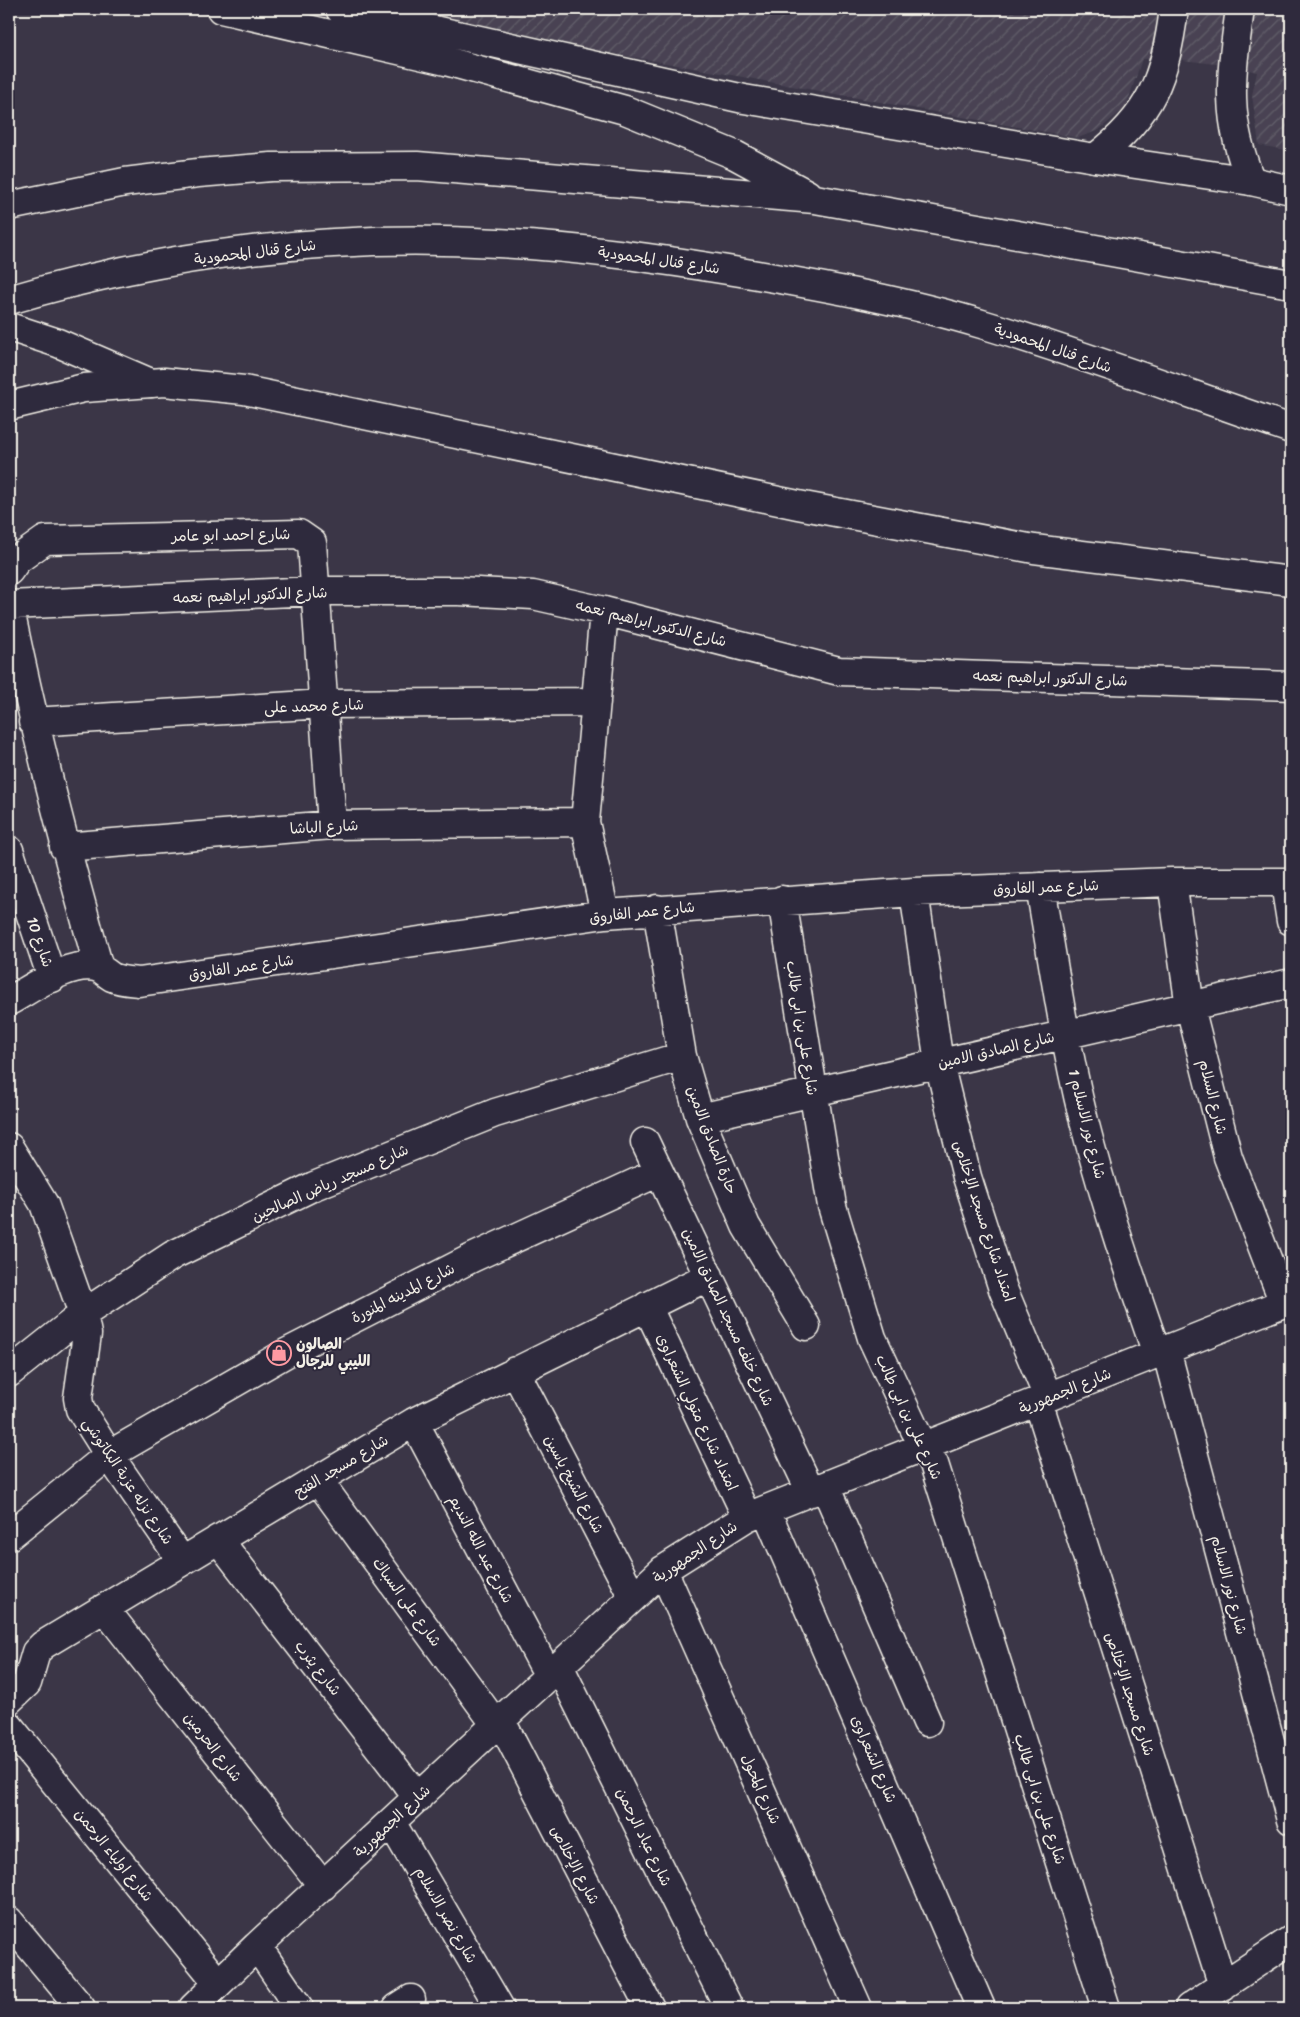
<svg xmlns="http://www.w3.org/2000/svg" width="1300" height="2017" font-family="Sriracha,'Playpen Sans Arabic',sans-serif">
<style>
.industrial{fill:url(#industrial-furrows)}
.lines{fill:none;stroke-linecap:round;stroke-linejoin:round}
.minor-casing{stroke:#f4f1e8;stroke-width:31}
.major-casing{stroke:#f4f1e8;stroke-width:31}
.minor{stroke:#2f2a3d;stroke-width:28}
.major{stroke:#2f2a3d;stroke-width:28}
.labels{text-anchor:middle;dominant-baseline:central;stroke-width:4;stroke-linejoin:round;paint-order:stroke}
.street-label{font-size:15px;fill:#f4f1e8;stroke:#2f2a3d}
.poi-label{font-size:15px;font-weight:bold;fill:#f4f1e8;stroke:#2f2a3d;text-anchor:start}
</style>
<defs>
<pattern id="industrial-furrows" width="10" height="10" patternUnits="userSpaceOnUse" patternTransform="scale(1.25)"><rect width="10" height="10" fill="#484352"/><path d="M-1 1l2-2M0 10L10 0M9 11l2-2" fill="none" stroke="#635f6b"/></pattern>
</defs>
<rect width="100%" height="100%" fill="#3b3647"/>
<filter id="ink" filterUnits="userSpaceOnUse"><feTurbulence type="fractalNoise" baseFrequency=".02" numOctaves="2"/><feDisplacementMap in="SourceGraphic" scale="10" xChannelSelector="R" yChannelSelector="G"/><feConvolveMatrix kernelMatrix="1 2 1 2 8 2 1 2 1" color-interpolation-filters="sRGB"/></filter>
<g filter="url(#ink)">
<path class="industrial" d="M399,9H1291V151L1259,145L1252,95L1257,72L1232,66L1166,58L1142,59L1126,107L1099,130L1078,138L589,49Z"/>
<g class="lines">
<defs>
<path id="minor" d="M1240,9C1231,75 1224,117 1251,181
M1095,158C1152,114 1165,78 1174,9
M9,406L84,388L164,382L244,390L798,505L1034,549L1291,581
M9,571L17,560L45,540L299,534L312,543L332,825
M9,605L316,591H459L533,595L604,611L839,671L1291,686
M9,605C34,728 65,848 99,968
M604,611L585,822L605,914
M33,722L324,704L596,702
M64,847L332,825L585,822
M9,850L52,978
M1172,882L1190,1007L1228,1157L1284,1303
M1285,883L1291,921
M1040,887C1055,973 1067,1060 1090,1144C1109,1215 1133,1284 1157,1354
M914,892L939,1063L967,1177L1003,1289L1048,1397
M782,900L832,1206L872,1338L915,1430L934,1464L1106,2008
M657,909L682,1056L700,1118L746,1226L806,1326
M9,1001C33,988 71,959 99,968C103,970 107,974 112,977C121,981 129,981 139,982L605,914L914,892L1172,882H1291
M700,1118L1291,983
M645,1142L811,1492
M9,1147L44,1204L83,1314L87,1334L78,1398L80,1409L109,1455L182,1561
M647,1306L747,1517
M1166,1350L1291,1820
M515,1371L633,1597
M9,1373L83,1314L173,1255L314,1186L495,1113L682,1056
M1038,1401L1223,1986
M414,1422L549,1676
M318,1480L496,1725
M825,1486L927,1722
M766,1510L981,2008
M9,1536L109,1455L288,1352L472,1258L659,1172
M218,1539L418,1798
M663,1570L858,2008
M104,1608L323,1886
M559,1666L729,2008
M9,1700L27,1683L36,1652L43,1645L414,1422L709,1276
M501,1721L650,2008
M9,1726L218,1983
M391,1822L500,2008
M9,1921L81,2008
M257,1946L299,2008
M193,2008L257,1946L663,1570L747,1517L1291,1300
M397,2008L411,1999
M1189,2008L1291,1940"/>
<path id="major" d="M221,9L446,61L625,110L735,155L807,194
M340,9L744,99L1095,158L1251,181L1291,190
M9,206L125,182L198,173L271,167L417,166L815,199L1291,284
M9,300C166,253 334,233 498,243C579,247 660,259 740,272C822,286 906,301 985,325C1088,356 1189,394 1291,429
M9,327L58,343L151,383"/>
</defs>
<use href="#minor" class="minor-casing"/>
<use href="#major" class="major-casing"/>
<use href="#minor" class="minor"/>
<use href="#major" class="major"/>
</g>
</g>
<defs>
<symbol id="shop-ring" viewBox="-11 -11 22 22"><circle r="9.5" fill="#2f2a3d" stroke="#ff9aa2" stroke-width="1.5"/><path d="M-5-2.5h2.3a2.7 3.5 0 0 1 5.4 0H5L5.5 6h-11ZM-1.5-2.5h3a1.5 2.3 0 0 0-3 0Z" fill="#ff9aa2"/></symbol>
</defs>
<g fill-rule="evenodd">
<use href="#shop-ring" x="265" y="1339" width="28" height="28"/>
</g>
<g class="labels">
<g class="street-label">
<text transform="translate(255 252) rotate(-7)">شارع قنال المحمودية</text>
<text transform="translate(659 260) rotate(8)">شارع قنال المحمودية</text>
<text transform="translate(1053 348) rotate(19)">شارع قنال المحمودية</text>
<text transform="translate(231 535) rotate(-1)">شارع احمد ابو عامر</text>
<text transform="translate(250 595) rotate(-2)">شارع الدكتور ابراهيم نعمه</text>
<text transform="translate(651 623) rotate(14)">شارع الدكتور ابراهيم نعمه</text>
<text transform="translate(1050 678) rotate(2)">شارع الدكتور ابراهيم نعمه</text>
<text transform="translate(314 706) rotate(-2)">شارع محمد على</text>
<text transform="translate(324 827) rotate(-3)">شارع الباشا</text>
<text transform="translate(1046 887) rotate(-2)">شارع عمر الفاروق</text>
<text transform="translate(642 912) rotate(-6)">شارع عمر الفاروق</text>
<text transform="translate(40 942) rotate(71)">شارع 10</text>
<text transform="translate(241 967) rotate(-8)">شارع عمر الفاروق</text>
<text transform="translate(802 1028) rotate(81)">شارع على بن ابى طالب</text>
<text transform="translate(996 1050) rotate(-13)">شارع الصادق الامين</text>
<text transform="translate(1213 1097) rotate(76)">شارع السلام</text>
<text transform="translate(1087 1124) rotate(76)">شارع نور الاسلام 1</text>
<text transform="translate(712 1140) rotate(69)">حارة الصادق الامين</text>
<text transform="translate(330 1183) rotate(-24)">شارع مسجد رياض الصالحين</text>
<text transform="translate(984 1221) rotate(72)">امتداد شارع مسجد الإخلاص</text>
<text transform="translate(403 1293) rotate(-27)">شارع المدينه المنورة</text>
<text transform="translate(728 1317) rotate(65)">شارع خلف مسجد الصادق الامين</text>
<text transform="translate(1065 1391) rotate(-22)">شارع الجمهورية</text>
<text transform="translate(697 1412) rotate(65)">امتداد شارع متولي الشعراوى</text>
<text transform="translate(909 1417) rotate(65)">شارع على بن ابى طالب</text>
<text transform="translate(341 1466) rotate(-31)">شارع مسجد الفتح</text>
<text transform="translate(128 1481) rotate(56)">شارع نزله عزبة البكاتوشي</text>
<text transform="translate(574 1484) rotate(62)">شارع الشيخ ياسين</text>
<text transform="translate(481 1549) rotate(62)">شارع عبد الله النديم</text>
<text transform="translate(695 1552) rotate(-34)">شارع الجمهورية</text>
<text transform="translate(1229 1585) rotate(75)">شارع نور الاسلام</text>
<text transform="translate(407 1602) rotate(54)">شارع على السباك</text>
<text transform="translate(318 1668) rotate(52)">شارع يثرب</text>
<text transform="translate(1130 1694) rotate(72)">شارع مسجد الإخلاص</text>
<text transform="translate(213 1747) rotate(52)">شارع الحرمين</text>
<text transform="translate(874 1759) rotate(67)">شارع الشعراوى</text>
<text transform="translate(761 1789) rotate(66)">شارع المحول</text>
<text transform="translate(1040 1799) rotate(72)">شارع على بن ابى طالب</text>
<text transform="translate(392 1821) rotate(-43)">شارع الجمهورية</text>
<text transform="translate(644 1837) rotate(64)">شارع عباد الرحمن</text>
<text transform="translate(114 1855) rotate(51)">شارع اولياء الرحمن</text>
<text transform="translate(575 1865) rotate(62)">شارع الإخلاص</text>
<text transform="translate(446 1915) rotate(60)">شارع نصر الاسلام</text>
</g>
<g class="poi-label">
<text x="296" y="1344">الصالون<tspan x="296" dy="17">الليبي للرجال</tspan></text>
</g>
</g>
<rect width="1300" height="2017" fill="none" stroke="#2f2a3d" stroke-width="30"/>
<rect x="15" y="15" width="1270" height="1987" fill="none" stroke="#f4f1e8" stroke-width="2" filter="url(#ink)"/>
</svg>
